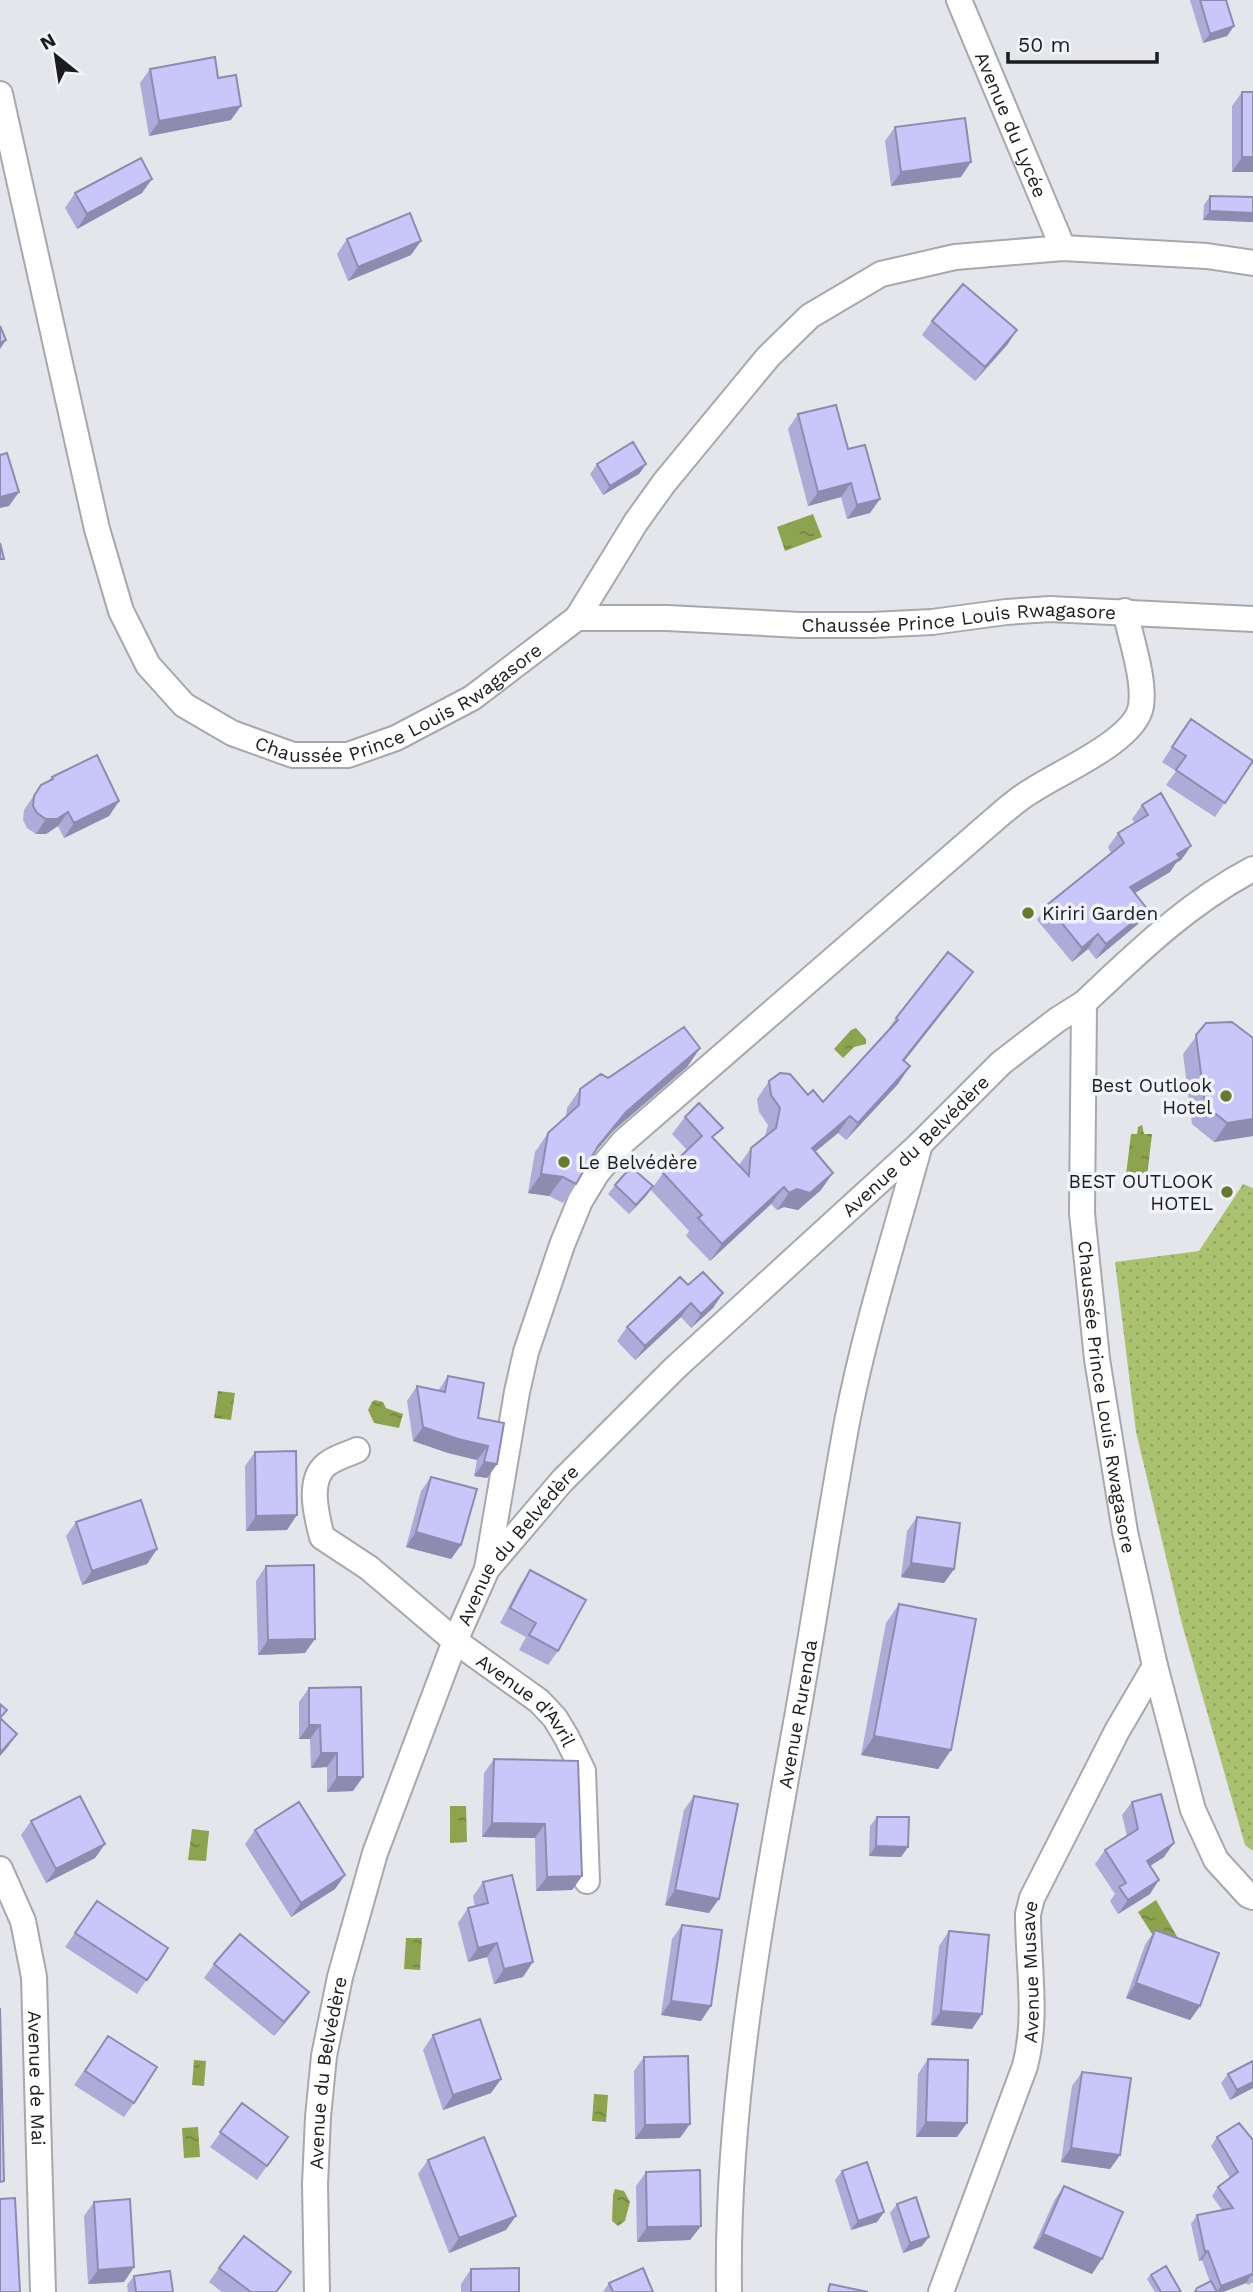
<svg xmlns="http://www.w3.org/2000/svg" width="1253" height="2292" font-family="'Work Sans',sans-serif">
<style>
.park{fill:url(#park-dots)}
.water{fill:url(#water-ripples)}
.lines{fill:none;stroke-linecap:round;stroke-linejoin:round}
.minor-casing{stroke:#a8a7ae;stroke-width:28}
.minor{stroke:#fff;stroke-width:24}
.wall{fill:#adabd7}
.shaded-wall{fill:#8d8baf}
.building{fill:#c9c7fa;stroke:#8d8baf;stroke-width:2}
.poi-dot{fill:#677b2c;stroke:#f2f2f9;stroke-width:2.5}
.labels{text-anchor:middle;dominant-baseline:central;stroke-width:7;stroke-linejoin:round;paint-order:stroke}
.street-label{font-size:19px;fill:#1c1c1f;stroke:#f2f2f9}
.poi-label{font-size:19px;fill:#1c1c1f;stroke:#f2f2f9;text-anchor:start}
</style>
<defs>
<pattern id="park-dots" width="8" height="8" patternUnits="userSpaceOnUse" patternTransform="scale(1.75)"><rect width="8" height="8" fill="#aac270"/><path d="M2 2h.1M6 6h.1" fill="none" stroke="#92a661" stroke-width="1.8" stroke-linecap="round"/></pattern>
<pattern id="water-ripples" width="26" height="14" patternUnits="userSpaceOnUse" patternTransform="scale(1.75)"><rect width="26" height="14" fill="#8ca44d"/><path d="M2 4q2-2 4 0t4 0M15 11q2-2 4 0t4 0" fill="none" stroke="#72853f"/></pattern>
</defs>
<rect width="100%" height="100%" fill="#e5e5ec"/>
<path class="park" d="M1243,1184L1253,1188V1851L1245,1845L1182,1624L1136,1432L1115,1262L1199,1251Z"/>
<path class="water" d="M813,514L822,537L785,551L777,527Z
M856,1028L866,1039V1044L854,1047L843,1058L834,1049L851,1030Z
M1142,1125L1144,1134H1152L1147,1177L1126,1175L1131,1134H1137L1138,1127Z
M218,1391L235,1393L231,1420L214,1418Z
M375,1400L383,1402L386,1408L403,1414L399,1428L374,1423L368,1410L372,1402Z
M450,1806H466L467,1842L450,1843Z
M192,1829L209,1831L206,1861L188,1860Z
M1156,1900L1179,1940L1152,1934L1138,1912Z
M406,1938H422L420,1970L404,1969Z
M194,2060L206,2061L204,2086L192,2085Z
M594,2094L608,2095L606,2122L592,2121Z
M198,2127L200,2157L184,2158L182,2128Z
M615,2189L624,2191L630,2202L625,2221L618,2226L612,2221L613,2195Z"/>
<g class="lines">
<defs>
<g id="minor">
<path id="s1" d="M959,0L1063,248"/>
<path id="s2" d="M0,94L97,529L121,611L148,665L184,705L232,733L293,755H348L396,738L472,698L577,618H667L800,625H872L932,622L1006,612L1050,609L1253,619"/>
<path d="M577,618L636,522L664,483L768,357L810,316L881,274L955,257L1063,248L1207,256L1253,263"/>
<path id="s3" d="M1253,869C1188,903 1137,953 1084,1003L1082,1213L1097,1359L1125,1532L1155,1666L1193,1810L1216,1860L1248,1895L1253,1897"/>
<path id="s4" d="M357,1450C348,1454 338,1457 330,1462C306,1476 316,1514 322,1537L369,1568L455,1641L539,1701L555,1718L567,1738L583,1771L587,1881"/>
<path d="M487,1569L517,1392L526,1352L562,1245L580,1201L597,1173L624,1141L1003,812C1013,804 1022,796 1033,790C1060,772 1136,740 1141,706C1145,679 1131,639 1125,611"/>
<path id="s5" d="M0,1869L23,1921L34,1977L43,2292"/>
<path id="s6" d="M317,2292L315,2184L318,2117L324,2056L340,1977L375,1853L455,1641L487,1569L562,1481L675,1368L920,1144L1001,1063L1057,1020L1084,1003"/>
<path id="s7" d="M729,2292C726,2104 761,1918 794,1734C813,1630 828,1525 847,1422C865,1328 895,1236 920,1144"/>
<path id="s8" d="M941,2292L1025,2066C1038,2016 1028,1965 1028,1914L1032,1898L1117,1731L1155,1666"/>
</g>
</defs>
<use href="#minor" class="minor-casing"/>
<use href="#minor" class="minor"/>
</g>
<path class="wall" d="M1190,0H1226L1234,26L1227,36L1203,43Z
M150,69L218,78L231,120L149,136L140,83Z
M1242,92L1253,172H1232V106Z
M895,127L961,177L891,186L885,141Z
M75,193H142L77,229L65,208Z
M1210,196L1253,197V222L1203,220L1204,205Z
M347,239L411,255L348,281L337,254Z
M932,321L1017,330L1007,345L975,381L922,335Z
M798,414L848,449L870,513L847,519L841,497L808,506L788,429Z
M597,464H646L639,474L603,495L590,474Z
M1191,719L1253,761L1215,817L1166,785L1176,771L1162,762Z
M52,777L119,801L109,816L64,838L58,826L46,834H36L27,828L23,820L24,810L41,785L48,782Z
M1142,805L1191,846L1181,860L1176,863L1170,872L1134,893L1138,924L1096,959L1088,949L1072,962L1037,920L1047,905L1111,853L1108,847L1118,833L1135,823L1132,819Z
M973,972L961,989L904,1061L910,1066L898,1084L846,1140L838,1133L815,1152L821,1190L798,1210L784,1207L777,1210L771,1204L710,1261L686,1236L689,1231L651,1190L663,1173L687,1150L672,1134L685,1117L714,1139L739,1165L751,1148L765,1136L768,1125L759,1112L757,1099L769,1081L808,1095L823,1102L885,1034L896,1018Z
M1206,1023L1253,1038V1136L1214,1142L1192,1124L1183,1054Z
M700,1048L687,1067L613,1131L592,1156L576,1184L563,1203L549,1196L528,1193L535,1152L548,1133L566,1117L567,1108L580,1089L608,1078Z
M615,1185L653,1186L646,1196L629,1214L608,1194Z
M688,1285L723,1293L713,1308L691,1328L681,1317L635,1360L617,1341L627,1327Z
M448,1376L478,1418L497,1464L487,1478L474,1476L477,1460L448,1453L413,1441L407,1401L417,1386L438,1391Z
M255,1452L287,1530L246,1531L245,1466Z
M431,1477L461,1545L451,1559L406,1547L421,1491Z
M917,1517L954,1569L944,1583L901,1577L907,1531Z
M76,1522L157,1549L147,1564L82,1585L66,1536Z
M266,1566L305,1653L258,1655L256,1581Z
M530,1570L558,1651L548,1665L519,1650L526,1637L500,1623L520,1585Z
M899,1604L951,1750L938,1769L861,1755L886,1623Z
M309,1688L353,1791L327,1792V1767L311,1768L310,1739H299V1702Z
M494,1759L578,1761L582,1876L572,1890L536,1891L535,1838L482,1837L484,1773Z
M694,1796L709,1913L665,1905L684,1810Z
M1132,1802L1164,1857L1150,1866V1894L1118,1914L1110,1901L1115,1894L1095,1864L1105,1850L1127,1836L1122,1815Z
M877,1817L908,1847L901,1857L869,1856L870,1826Z
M31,1821L105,1844L95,1858L46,1883L21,1835Z
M255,1830L345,1875L335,1889L291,1917L245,1844Z
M483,1882L523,1977L494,1984L487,1957L468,1962L458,1923L468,1908L475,1907L473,1896Z
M97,1901L168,1948L137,1994L65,1947Z
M682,1925L701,2021L661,2015L672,1939Z
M1155,1930L1200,2006L1190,2020L1126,1998L1145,1945Z
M949,1931L972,2029L931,2025L939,1946Z
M214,1964L309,1992L299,2006L274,2036L204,1978Z
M433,2035L501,2079L491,2093L443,2110L423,2050Z
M108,2036L134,2103L124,2117L74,2085Z
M644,2057L680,2138L635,2139L634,2071Z
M928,2059L957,2137H916L918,2074Z
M1253,2061V2088L1230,2100L1221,2083L1228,2074Z
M1082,2072L1120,2155L1110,2169L1061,2162L1072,2086Z
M242,2103L288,2137L257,2180L210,2147Z
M1217,2137L1253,2140V2282L1248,2285L1246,2283L1223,2292H1194L1210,2282L1202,2260L1199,2261L1191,2224L1197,2215L1222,2210L1212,2196L1218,2187L1230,2178L1211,2146Z
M428,2160L506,2230L449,2253L418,2174Z
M842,2171L884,2212L877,2222L851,2230L835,2180Z
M646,2172L701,2226L690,2240L637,2242L636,2186Z
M1064,2186L1092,2274L1033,2248L1054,2201Z
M94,2202L134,2267L124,2282L88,2284L84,2216Z
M897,2204L922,2246L903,2253L890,2213Z
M219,2268L276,2292H222L209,2282Z
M471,2269L519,2292H461V2284Z
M1151,2275L1181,2292H1155L1147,2279Z
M134,2276L173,2292H128L127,2285Z
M609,2283L653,2292H603Z"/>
<path class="shaded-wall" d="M1234,26L1227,36L1203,43L1210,34Z
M241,106L231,120L149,136L159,121Z
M1242,157H1253V172H1232Z
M971,162L961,177L891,186L901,172Z
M152,179L142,193L77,229L87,214Z
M1210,211L1253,213V222L1203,220Z
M421,241L411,255L348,281L358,267Z
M1017,330L1007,345L975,381L985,367Z
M6,340L0,349V343Z
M646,464L639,474L603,495L610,486Z
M851,483L841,497L808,506L818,492Z
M19,492L9,506L0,508V497Z
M880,499L870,513L847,519L857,505Z
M119,801L109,816L64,838L74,823Z
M68,812L58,826L46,834H36L46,819Z
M1191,846L1181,860L1176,863L1170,872L1120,902L1130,887L1177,854Z
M1148,910L1138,924L1096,959L1106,944Z
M1098,934L1088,949L1072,962L1082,948Z
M973,972L961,989L891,1078L903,1060Z
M700,1048L687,1067L613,1131L584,1165L598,1146L626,1112Z
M910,1066L898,1084L846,1140L858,1123Z
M850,1116L838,1133L799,1165L812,1148Z
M1253,1119V1136L1214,1142L1227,1123Z
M833,1173L821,1190L798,1210L784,1207L777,1210L789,1193Z
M541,1174L563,1177L549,1196L528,1193Z
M653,1186L646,1196L629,1214L636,1205Z
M784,1187L771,1204L710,1261L722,1244Z
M723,1293L713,1308L691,1328L701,1314Z
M691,1303L681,1317L635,1360L645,1346Z
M423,1427L488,1446L477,1460L448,1453L413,1441Z
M484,1462L497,1464L487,1478L474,1476Z
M297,1515L287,1530L246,1531L256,1516Z
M416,1532L461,1545L451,1559L406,1547Z
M157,1549L147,1564L82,1585L92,1571Z
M911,1563L954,1569L944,1583L901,1577Z
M315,1639L305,1653L258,1655L268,1640Z
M309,1725H320L310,1739H299Z
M17,1734L7,1748L0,1756V1753Z
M874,1736L951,1750L938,1769L861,1755Z
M321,1753H337L327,1767L311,1768Z
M337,1777H363L353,1791L327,1792Z
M492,1823L545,1824L535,1838L482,1837Z
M1174,1843L1164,1857L1137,1874L1147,1861Z
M105,1844L95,1858L46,1883L56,1869Z
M876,1846L908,1847L901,1857L869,1856Z
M345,1875L335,1889L291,1917L301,1903Z
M582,1876L572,1890L536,1891L547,1877Z
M1159,1880L1150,1894L1118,1914L1128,1900Z
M675,1890L719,1899L709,1913L665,1905Z
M497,1943L487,1957L468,1962L478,1948Z
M533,1962L523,1977L494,1984L504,1969Z
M1136,1983L1200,2006L1190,2020L1126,1998Z
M309,1992L299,2006L274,2036L284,2022Z
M671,2001L711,2006L701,2021L661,2015Z
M941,2011L982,2014L972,2029L931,2025Z
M501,2079L491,2093L443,2110L453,2095Z
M1253,2082V2088L1230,2100L1237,2090Z
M926,2122L967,2123L957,2137H916Z
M690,2124L680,2138L635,2139L645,2125Z
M1071,2148L1120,2155L1110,2169L1061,2162Z
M884,2212L877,2222L851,2230L858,2221Z
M516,2216L506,2230L449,2253L459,2238Z
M701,2226L690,2240L637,2242L647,2227Z
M1043,2234L1102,2259L1092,2274L1033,2248Z
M929,2237L922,2246L903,2253L910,2243Z
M1208,2251L1202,2260L1199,2261L1205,2252Z
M134,2267L124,2282L88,2284L98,2270Z
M1252,2274L1246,2283L1223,2292H1217L1221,2286Z"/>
<path class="building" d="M1200,0H1226L1234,26L1210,34Z
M215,57L218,78L236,75L241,106L159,121L150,69Z
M1242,92H1253V157H1242Z
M965,118L971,162L901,172L895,127Z
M141,158L152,179L87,214L75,193Z
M1210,196L1253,197V213L1210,211Z
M410,213L421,241L358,267L347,239Z
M963,284L1017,330L985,367L932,321Z
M0,326L6,340L0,343Z
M836,405L848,449L865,445L880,499L857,505L851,483L818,492L798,414Z
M633,442L646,464L610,486L597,464Z
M7,453L19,492L0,497V455Z
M0,543L4,559H0Z
M1191,719L1253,761L1225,803L1176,770L1186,756L1172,747Z
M97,755L119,801L74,823L68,812L57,819H46L37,813L33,806L34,796L41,785L53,779L52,777Z
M1161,793L1191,846L1177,854L1180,858L1130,887L1148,910L1106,944L1098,934L1082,948L1047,905L1124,843L1118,833L1148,815L1142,805Z
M948,952L973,972L903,1060L910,1066L858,1123L850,1116L812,1148L833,1173L810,1193L797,1189L789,1193L784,1187L722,1244L698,1218L702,1215L663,1173L702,1136L685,1117L699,1103L723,1128L712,1137L749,1176L751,1148L776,1128L780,1108L771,1095L769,1081L780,1073L790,1074L808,1095L813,1090L823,1102L898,1020L896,1018Z
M1232,1022L1253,1038V1119L1227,1123L1205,1105L1196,1035L1206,1023Z
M684,1027L700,1048L626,1112L598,1146L576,1184L563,1177L541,1174L548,1133L579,1105L580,1089L601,1074L608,1078Z
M631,1167L653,1186L636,1205L615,1185Z
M703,1272L723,1293L701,1314L691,1303L645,1346L627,1327L680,1277L688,1285Z
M448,1376L484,1383L478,1418L504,1423L497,1464L484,1462L488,1446L458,1439L423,1427L417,1386L445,1392Z
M296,1451L297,1515L256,1516L255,1452Z
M431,1477L477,1489L461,1545L416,1532Z
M141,1500L157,1549L92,1571L76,1522Z
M917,1517L960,1523L954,1569L911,1563Z
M314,1565L315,1639L268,1640L266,1566Z
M530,1570L586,1600L558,1651L529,1635L536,1623L510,1608Z
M899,1604L976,1619L951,1750L874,1736Z
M361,1687L363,1777H337V1753H321L320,1725H309V1688Z
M0,1704L7,1710L0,1718Z
M0,1718L17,1734L0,1753Z
M494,1759L578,1761L582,1876L547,1877L545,1824L492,1823Z
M1161,1794L1174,1843L1147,1861L1159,1880L1128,1900L1119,1887L1126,1883L1105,1850L1138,1829L1132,1802Z
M80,1796L105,1844L56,1869L31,1821Z
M694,1796L738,1804L719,1899L675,1890Z
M299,1802L345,1875L301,1903L255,1830Z
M877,1817H909L908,1847L876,1846Z
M512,1875L533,1962L504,1969L497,1943L478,1948L468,1908L488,1903L483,1882Z
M97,1901L168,1948L147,1980L75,1933Z
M682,1925L722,1930L711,2006L671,2001Z
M1155,1930L1219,1953L1200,2006L1136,1983Z
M949,1931L989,1935L982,2014L941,2011Z
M240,1934L309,1992L284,2022L214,1964Z
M0,2008L4,2181L0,2182Z
M480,2019L501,2079L453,2095L433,2035Z
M108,2036L157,2067L134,2103L85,2071Z
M688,2056L690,2124L645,2125L644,2057Z
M928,2059L968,2060L967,2123L926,2122Z
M1253,2061V2082L1237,2090L1228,2074Z
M1082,2072L1131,2078L1120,2155L1071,2148Z
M242,2103L288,2137L267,2166L220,2132Z
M1239,2123L1253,2140V2275L1252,2274L1221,2286L1208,2251L1205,2252L1197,2215L1233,2208L1218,2187L1238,2172L1217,2137Z
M484,2137L516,2216L459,2238L428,2160Z
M867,2162L884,2212L858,2221L842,2171Z
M700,2170L701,2226L647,2227L646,2172Z
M1064,2186L1123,2212L1102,2259L1043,2234Z
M916,2197L929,2237L910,2243L897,2204Z
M15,2198L20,2292H0V2199Z
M130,2199L134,2267L98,2270L94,2202Z
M244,2236L291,2272L276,2292H251L219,2268Z
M1166,2266L1181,2292H1161L1151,2275Z
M519,2268V2292H471V2269Z
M643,2268L653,2292H613L609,2283Z
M170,2271L173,2292H136L134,2276Z
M1211,2281L1217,2292H1195L1197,2288Z
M830,2284L868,2292H828Z"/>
<g class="poi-dot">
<circle cx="1028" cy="913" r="7"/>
<circle cx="1226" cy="1096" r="7"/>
<circle cx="564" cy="1162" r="7"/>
<circle cx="1227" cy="1192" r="7"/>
</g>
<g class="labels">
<g class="street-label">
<text stroke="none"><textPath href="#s1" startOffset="135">Avenue du Lycée</textPath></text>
<text stroke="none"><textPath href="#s2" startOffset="1472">Chaussée Prince Louis Rwagasore</textPath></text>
<text stroke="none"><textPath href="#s2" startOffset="884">Chaussée Prince Louis Rwagasore</textPath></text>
<text stroke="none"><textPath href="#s6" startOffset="1354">Avenue du Belvédère</textPath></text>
<text stroke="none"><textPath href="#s3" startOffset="612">Chaussée Prince Louis Rwagasore</textPath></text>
<text stroke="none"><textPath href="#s6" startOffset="788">Avenue du Belvédère</textPath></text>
<text stroke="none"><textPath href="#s4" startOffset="373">Avenue d'Avril</textPath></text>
<text stroke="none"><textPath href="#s7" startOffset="583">Avenue Rurenda</textPath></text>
<text stroke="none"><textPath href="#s8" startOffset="336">Avenue Musave</textPath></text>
<text stroke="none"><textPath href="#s6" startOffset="220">Avenue du Belvédère</textPath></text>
<text stroke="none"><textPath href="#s5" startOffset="215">Avenue de Mai</textPath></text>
</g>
<g class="poi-label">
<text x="1042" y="913">Kiriri Garden</text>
<text x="1212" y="1085" text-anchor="end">Best Outlook<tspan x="1212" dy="22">Hotel</tspan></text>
<text x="578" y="1162">Le Belvédère</text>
<text x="1213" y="1181" text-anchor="end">BEST OUTLOOK<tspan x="1213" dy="22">HOTEL</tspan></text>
</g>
</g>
<g transform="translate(56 56) rotate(330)" stroke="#f2f2f9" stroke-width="5" paint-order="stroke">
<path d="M0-5L12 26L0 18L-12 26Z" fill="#1c1c1f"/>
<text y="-10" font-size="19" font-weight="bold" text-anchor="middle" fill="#1c1c1f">N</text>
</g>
<path d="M1008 52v10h149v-10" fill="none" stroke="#1c1c1f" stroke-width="3.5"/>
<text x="1018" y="52" font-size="21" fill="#1c1c1f" stroke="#f2f2f9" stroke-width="5" paint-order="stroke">50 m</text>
</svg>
